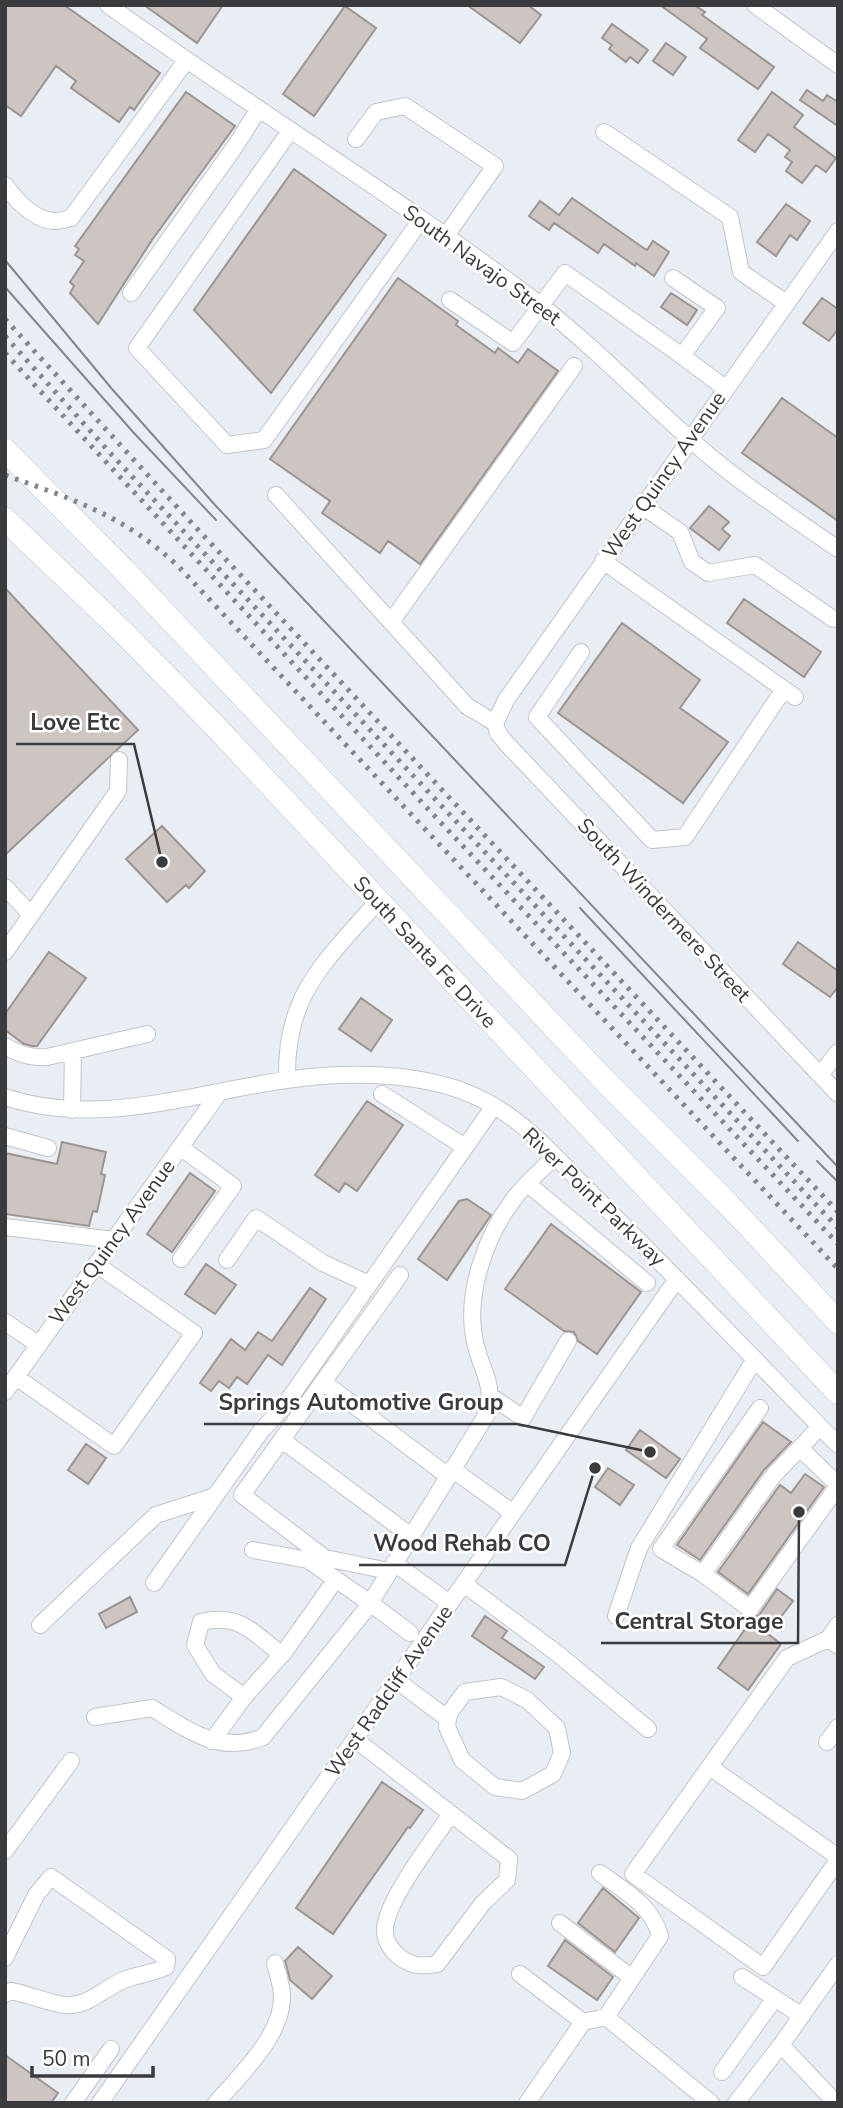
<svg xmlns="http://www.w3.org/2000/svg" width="843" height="2108" font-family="'Nunito Sans',sans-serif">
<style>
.building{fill:#cdc5c2;stroke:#9c9592;stroke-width:2}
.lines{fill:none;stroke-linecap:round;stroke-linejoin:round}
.minor-casing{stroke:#c1c5cb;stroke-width:18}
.highway-casing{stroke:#c1c5cb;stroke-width:24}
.minor{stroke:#fff;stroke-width:16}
.highway{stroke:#fff;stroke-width:23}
.tram{stroke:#84868b;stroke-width:2}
.rail{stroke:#84868b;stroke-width:5;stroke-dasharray:3.5 7;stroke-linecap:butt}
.labels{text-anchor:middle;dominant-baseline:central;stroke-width:5;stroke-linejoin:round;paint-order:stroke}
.street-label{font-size:21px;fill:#3a3b3e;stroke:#fff}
.leader{fill:none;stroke:#3a3b3e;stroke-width:2.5}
.callout-dot{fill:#3a3b3e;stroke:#fff;stroke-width:2.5}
.callout-label{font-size:23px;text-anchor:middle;font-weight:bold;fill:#3a3b3e;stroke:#fff;stroke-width:5;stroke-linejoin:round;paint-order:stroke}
</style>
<rect width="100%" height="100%" fill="#e9edf4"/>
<path class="building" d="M5,5H64L160,73L134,110L130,107L119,122L71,88L76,81L56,66L21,116L5,105Z
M144,5H223L197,43Z
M467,5H528L541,15L520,43Z
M660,5H694L705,12L702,15L774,67L758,89L700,48L707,39Z
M345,6L376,28L314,116L283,94Z
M612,24L648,50L638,63L630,57L626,62L609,49L612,45L602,38Z
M666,43L686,57L673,75L653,61Z
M807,90L823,101L827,95L838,102V126L800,100Z
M186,92L235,126L152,240L98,324L70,293L74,286L70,282L84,261L75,255L79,249L75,246Z
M772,92L803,115L794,127L836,158L826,172L816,165L802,183L786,171L792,162L785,157L790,150L768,134L755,152L738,140Z
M294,169L386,235L271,393L194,310Z
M572,198L645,249L647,250L653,241L669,252L654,276L636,263L635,266L604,244L598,253L554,223L549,230L529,216L540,201L559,215Z
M786,204L810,221L797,240L790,235L776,256L757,242Z
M398,278L458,321L456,325L495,353L498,348L518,363L528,349L558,371L420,564L388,541L380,553L322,513L330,501L270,459Z
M671,293L697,310L687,325L661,307Z
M822,298L838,309V329L829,341L803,323Z
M782,398L838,438V521L742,453Z
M709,506L729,522L722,529L730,536L719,550L690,528Z
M5,588L138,730L5,855Z
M744,599L821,652L804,677L727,623Z
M622,623L700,680L680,708L728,742L683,803L558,713Z
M162,826L205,871L189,888L186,885L167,902L126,859Z
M798,942L838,971V987L830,997L783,964Z
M49,952L86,978L37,1046H32L24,1044L5,1030V1014Z
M361,998L392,1020L371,1051L339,1029Z
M367,1101L403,1125L357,1191L345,1183L339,1192L315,1175Z
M62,1142L106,1152L101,1174L105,1175L97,1212L93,1211L89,1226L5,1214V1153L57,1164Z
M190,1173L215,1191L172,1252L147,1234Z
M467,1199L491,1215L447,1280L418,1259L459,1201Z
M551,1224L641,1292L597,1354L578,1341L574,1332L564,1331L505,1289Z
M206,1264L236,1285L215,1314L185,1294Z
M310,1288L326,1299L282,1365L268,1355L247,1384L237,1377L229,1388L219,1381L211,1391L200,1383L231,1339L245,1350L258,1332L272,1341Z
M763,1422L791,1442L764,1470L700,1560L677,1545Z
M640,1430L680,1459L666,1478L626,1450Z
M86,1444L106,1458L88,1484L68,1470Z
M608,1468L634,1485L620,1505L595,1487Z
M805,1474L824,1487L748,1594L718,1572L780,1485L791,1493Z
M777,1589L793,1601L768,1634L781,1644L748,1690L718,1668L752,1619L759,1615Z
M130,1597L137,1612L106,1628L99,1614Z
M485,1616L507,1631L502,1638L544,1667L535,1679L472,1636Z
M382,1782L423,1810L410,1828L408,1827L333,1934L296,1908Z
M603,1888L639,1918L615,1952L578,1923Z
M565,1940L613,1977L597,2000L548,1966Z
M298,1947L332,1976L312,1999L290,1980L286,1964L285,1961Z
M5,2055L58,2093L51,2103H5Z"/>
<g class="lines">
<defs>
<path id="minor" d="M108,5C250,107 400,198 539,304C601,352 653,409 713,459C753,492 796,520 838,549
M755,5L838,65
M290,131L137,348L227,445L264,440L421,220
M604,132L730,217L741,272L786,303
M356,139L376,112L405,106L495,166L445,237
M5,185C16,200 34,220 54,221C59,221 66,219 71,218L186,61
M131,293L236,145L258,110
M450,300L513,343L565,273L682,356L717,308L673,278
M682,356L725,388
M276,495L467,706L495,723
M642,506L680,532L692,562L708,573L755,565L833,619
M603,561L795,697
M391,622L574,366
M581,652L537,717L652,840L685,837L784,689
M495,723L506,700L838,231
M495,723L498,733L507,744L838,1094
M5,887L31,915
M5,952L118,791L119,760
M5,1046C19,1054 30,1058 47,1057L147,1034
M820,1075L838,1052
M287,1079C285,994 325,962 377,902
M382,1094L465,1147
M5,1097C99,1128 193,1093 286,1080C348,1071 427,1071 483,1100C528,1122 563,1166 598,1200C679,1280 758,1363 838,1445
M72,1110L73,1051
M5,1136L48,1148
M180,1147L233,1186L181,1259
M528,1184L647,1283
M5,1227L114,1240
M227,1260L256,1218L323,1263L369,1284
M5,1322L39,1345
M16,1377L114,1446L194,1333L96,1264
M323,1382L448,1476
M5,1392L219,1093
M492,1397L523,1418L568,1341
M760,1408L661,1549L703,1574L750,1609L838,1486
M282,1440L411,1536
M800,1448L838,1485
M452,1469L506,1508
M253,1550L308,1560L370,1603L410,1633
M394,1563L444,1599
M389,1571L325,1558L242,1495L400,1275
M703,1574L773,1476L820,1427
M154,1583L261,1431L284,1406L494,1106
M464,1584L558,1654L648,1729
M616,1616L639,1548L755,1359
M40,1625L156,1515L215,1496
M838,1625L828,1639L838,1646
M828,1639L787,1658L633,1874L763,1967L838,1860
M396,1680L448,1719L447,1727L462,1760L495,1787L522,1791L553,1774L562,1753L557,1728L527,1700L501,1687L465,1692L450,1712L448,1719
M244,1697L213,1674L195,1645L201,1622C240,1613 252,1632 282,1655
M95,1717L152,1708C188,1730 220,1755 263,1737L367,1608L487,1414C496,1381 479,1369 474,1337C466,1292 486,1236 513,1200C524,1184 541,1171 554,1157
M355,1739C406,1779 457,1819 509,1859L507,1880L483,1903L437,1964C421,1967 410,1966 397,1955C391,1949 385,1941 385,1932C383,1904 434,1839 451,1814
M212,1741L244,1697L285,1651L336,1579
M827,1742L838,1727
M710,1767L838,1857
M5,1851L71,1761
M600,1873C624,1891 652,1905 660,1936L606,2017
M560,1923L632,1978
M5,1958L36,1895L51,1877L167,1959L166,1967C150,1974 139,1974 124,1980C104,1988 88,2007 65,2005C47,2003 29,1994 11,1991L5,1994
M520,1974L583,2022
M742,1977L802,2016
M781,2045L836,2103
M722,2072L775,1998
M73,2103L111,2049
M100,2103L677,1279
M216,2103C240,2075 283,2035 282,1996C282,1985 277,1973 275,1963
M527,2103L583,2022L606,2017L711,2103
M736,2103L781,2045L838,1964"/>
<path id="highway" d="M5,450L123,569L604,1080L727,1203L838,1322
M5,519L123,632L216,727L838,1393"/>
</defs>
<use href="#minor" class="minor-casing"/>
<use href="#highway" class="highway-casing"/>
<use href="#minor" class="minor"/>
<use href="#highway" class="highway"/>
<path class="tram" d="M5,260L112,389L215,505L838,1167
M5,287L133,432L216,520
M580,908L798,1141
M817,1161L838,1182"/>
<path class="rail" d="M5,319L188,519L838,1212
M5,336L112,455L838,1228
M5,353L428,809L838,1244
M5,475C74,500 124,515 179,567L838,1269"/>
</g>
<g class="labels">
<g class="street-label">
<text transform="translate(482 265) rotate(36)">South Navajo Street</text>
<text transform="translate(664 475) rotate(-55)">West Quincy Avenue</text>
<text transform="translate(664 910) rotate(47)">South Windermere Street</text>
<text transform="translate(425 952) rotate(47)">South Santa Fe Drive</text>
<text transform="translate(594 1197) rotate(44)">River Point Parkway</text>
<text transform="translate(112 1242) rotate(-54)">West Quincy Avenue</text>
<text transform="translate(389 1691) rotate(-55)">West Radcliff Avenue</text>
</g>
</g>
<path class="leader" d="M162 862L134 744H16M650 1452L517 1424H204M595 1468L565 1565H359M799 1512L798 1643H601"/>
<g class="callout-dot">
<circle cx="162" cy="862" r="7"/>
<circle cx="650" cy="1452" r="7"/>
<circle cx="595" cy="1468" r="7"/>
<circle cx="799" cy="1512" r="7"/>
</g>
<g class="callout-label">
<text x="75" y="730">Love Etc</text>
<text x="361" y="1410">Springs Automotive Group</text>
<text x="462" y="1551">Wood Rehab CO</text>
<text x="699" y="1629">Central Storage</text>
</g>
<rect width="843" height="2108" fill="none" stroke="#3a3b3e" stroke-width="14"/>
<path d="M32 2066v10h121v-10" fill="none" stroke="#3a3b3e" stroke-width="3.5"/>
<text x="42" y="2066" font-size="21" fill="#3a3b3e" stroke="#ffffff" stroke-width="5" paint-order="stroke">50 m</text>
</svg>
